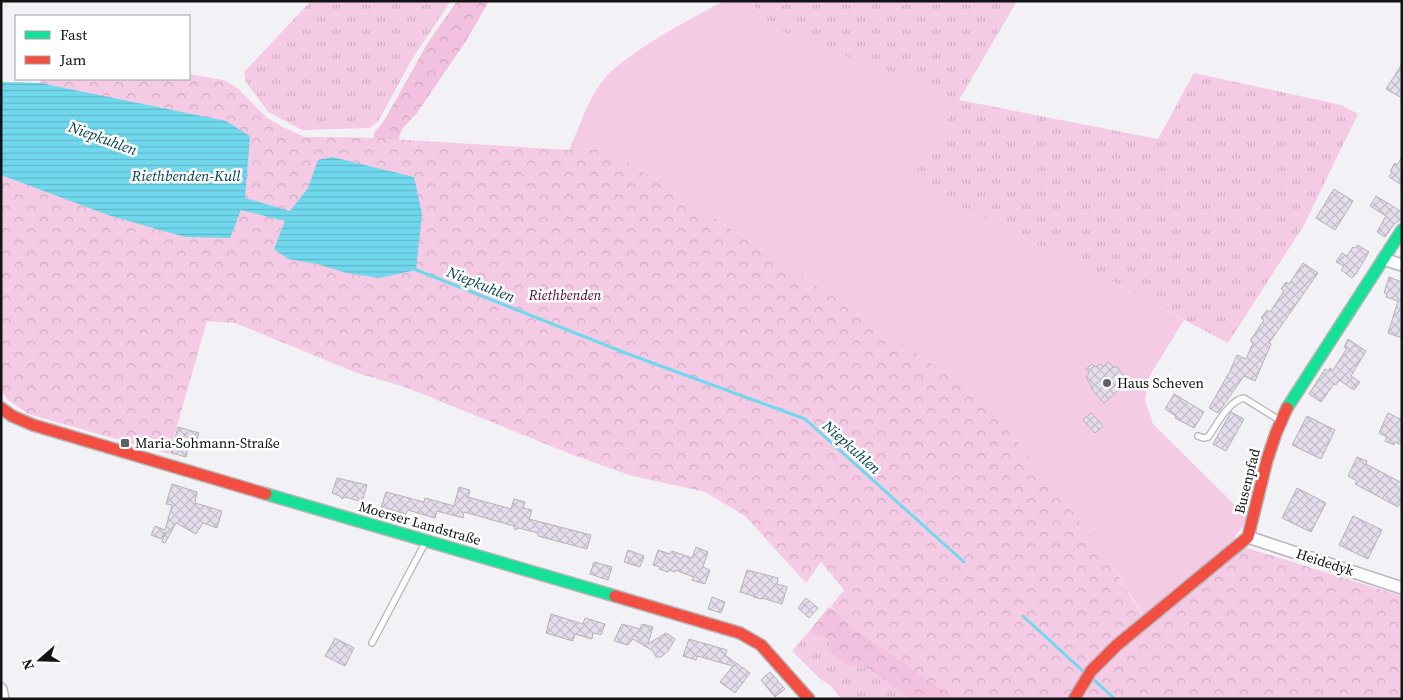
<svg xmlns="http://www.w3.org/2000/svg" width="1403" height="700" font-family="'Source Serif 4',serif">
<style>
.grass{fill:url(#grass-tufts)}
.forest{fill:url(#forest-crowns)}
.park{fill:url(#park-crowns)}
.garden{fill:#f4cae4}
.water{fill:url(#water-rules)}
.lines{fill:none;stroke-linecap:round;stroke-linejoin:round}
.stream{stroke:#70d8ec;stroke-width:3}
.building{fill:url(#building-cross-hatch);stroke:#b3b3b5}
.lane-casing{stroke:#b6b6b9;stroke-width:8}
.street-casing{stroke:#b6b6b9;stroke-width:14}
.fast-casing{stroke:#b6b6b9;stroke-width:14}
.jam-casing{stroke:#b6b6b9;stroke-width:14}
.lane{stroke:#fdfdfe;stroke-width:5.5}
.street{stroke:#fdfdfe;stroke-width:11}
.fast{stroke:#16e098;stroke-width:11}
.jam{stroke:#f24e42;stroke-width:11}
.poi-dot{fill:#606164;stroke:#fff;stroke-width:2}
.labels{text-anchor:middle;dominant-baseline:central;stroke-width:5;stroke-linejoin:round;paint-order:stroke}
.park-label{font-size:14px;font-style:italic;fill:#52013b;stroke:#fff}
.poi-label{font-size:14px;fill:#121315;stroke:#fff;text-anchor:start}
.street-label{font-size:14px;fill:#121315;stroke:#fff}
.water-label{font-size:15px;font-style:italic;fill:#00414d;stroke:#fff}
</style>
<defs>
<pattern id="grass-tufts" width="24" height="20" patternUnits="userSpaceOnUse" patternTransform="scale(1.25)"><rect width="24" height="20" fill="#f4cae4"/><path d="M3 7l-1-3M5 7V3M7 7l1-3M15 17l-1-3M17 17v-4M19 17l1-3" fill="none" stroke="#d0adc3"/></pattern>
<pattern id="forest-crowns" width="20" height="18" patternUnits="userSpaceOnUse" patternTransform="scale(1.25)"><rect width="20" height="18" fill="#f2c1df"/><path d="M2 6a3 3 0 1 1 6 0M12 15a3 3 0 1 1 6 0" fill="none" stroke="#cea5be"/></pattern>
<pattern id="park-crowns" width="20" height="18" patternUnits="userSpaceOnUse" patternTransform="scale(1.25)"><rect width="20" height="18" fill="#f4cae4"/><path d="M2 6a3 3 0 1 1 6 0M12 15a3 3 0 1 1 6 0" fill="none" stroke="#d0adc3"/></pattern>
<pattern id="water-rules" width="6" height="5" patternUnits="userSpaceOnUse" patternTransform="scale(1.25)"><rect width="6" height="5" fill="#70d8ec"/><path d="M0 2.5h6" fill="none" stroke="#60b8ca"/></pattern>
<pattern id="building-cross-hatch" width="8" height="8" patternUnits="userSpaceOnUse" patternTransform="scale(1.25)"><rect width="8" height="8" fill="#e5ddec"/><path d="M0 0l8 8M0 8l8-8" fill="none" stroke="#c3bdca"/></pattern>
</defs>
<rect width="100%" height="100%" fill="#f2f2f6"/>
<path class="grass" d="M311,1H451L412,59L379,120L370,128L302,130L268,112L246,82L244,72Z
M750,1H1017L959,100L1158,139L1194,73L1341,105L1358,114L1304,225L1228,343L1090,270L909,182L959,100L786,33L773,26Z
M810,630L819,637L823,636L831,643L828,649L836,658L848,665L869,669L910,699H841L831,686L820,679L792,651Z"/>
<path class="forest" d="M457,1H489L466,41L417,113L402,129L398,140L414,177L41,79H189V74L226,81L239,90L267,118L284,128L305,137L374,138V133L384,121L427,44Z
M829,607L855,622L959,699H910L869,669L848,665L836,658L828,649L831,643L823,636L819,637L810,630Z"/>
<path class="park" d="M189,74L226,81L239,90L267,118L284,128L305,137L374,138L569,150L607,149L796,271L956,380L988,404L1105,553L1142,615L1231,543L1402,596V699H955L847,624L831,606L844,590L821,562L806,583L745,516L705,492L629,475L573,455L405,387L357,373L235,323L207,321L169,454L28,414L6,398L1,390V82L40,83L41,79H189Z"/>
<path class="garden" d="M723,1H750L773,26L786,33L959,100L909,182L1090,270L1184,320L1149,377L1145,401L1153,424L1248,518L1231,543L1143,615L1105,553L988,404L956,380L796,271L607,149L569,150C580,126 588,98 605,78C612,70 622,62 631,56C660,34 692,19 723,1Z"/>
<path class="water" d="M1,82L40,83L226,121L250,136L245,198L290,211L308,188L318,160L332,157L414,177L422,214L416,270L379,278L347,273L317,264L288,259L274,249L285,221L241,210L230,238L185,237L108,215L1,175Z"/>
<g class="lines">
<path class="stream" d="M414,269L628,354L805,419L964,562
M1023,616L1084,672
M1093,679L1115,699"/>
</g>
<path class="building" d="M1402,64V98L1386,89Z
M1402,157V185L1389,177L1392,172L1390,171L1395,163L1397,165Z
M1334,189L1353,201L1335,230L1316,218Z
M1376,196L1402,212V217L1399,221L1394,224L1385,237L1377,232L1386,216L1370,206Z
M1358,245L1369,252L1356,274H1355L1352,278L1341,270L1344,266L1336,262L1342,253L1347,256L1353,247L1355,248Z
M1303,263L1318,273L1269,343L1271,344L1255,381L1244,376L1218,413L1209,408L1230,371L1237,355L1246,359L1253,343L1250,341L1264,320L1261,318L1267,310L1270,312L1284,291L1281,289L1286,282L1289,284Z
M1389,277L1402,282V338L1388,333L1398,301L1386,297L1387,294L1384,293Z
M1348,339L1366,351L1351,376L1360,382L1354,390L1339,380L1336,385L1334,384L1321,402L1309,394L1325,369L1328,371L1330,368L1333,370L1347,348L1344,347Z
M1109,362L1114,368L1116,366L1124,376V385L1104,403L1091,388L1092,387L1086,377L1089,373L1086,369L1092,364L1095,367L1101,364L1103,367Z
M1174,394L1204,412L1194,428L1175,418L1176,416L1165,409Z
M1231,412L1244,419L1226,451L1213,444Z
M1091,413L1103,426L1095,433L1083,420Z
M1388,413L1402,420V445L1395,442L1394,445L1385,441L1387,437L1379,433Z
M1307,416L1335,430L1321,459L1292,445Z
M178,427L199,433L195,446L189,444L186,457L171,453Z
M1357,457L1367,461L1366,464L1402,483V506L1399,504L1398,507L1355,484L1357,481L1348,476Z
M337,478L367,485L362,502L345,497L342,499L340,496L332,493Z
M172,484L197,492L195,503L222,511L217,528L203,523L196,534L176,523L165,543L162,542L165,532L161,539L151,535L155,526L165,530L172,505L166,504Z
M459,487L470,490L468,497L511,509L514,499L525,502L523,508L532,510L529,519L591,535L587,549L538,536V533L519,528L515,530L514,526L464,512L463,518L437,511L435,518L408,510L406,514L381,507L386,492L424,502L425,498L454,506Z
M1297,488L1326,503L1311,532L1282,518Z
M1353,516L1382,530L1368,559L1339,545Z
M696,547L708,552L703,567L710,570L705,584L692,580L694,577L675,570V572L669,570L668,572L659,569L660,567L653,565L658,550L670,554L672,551L692,558Z
M628,550L644,556L640,567L624,562Z
M594,562L612,567L608,580L590,574Z
M747,570L778,578L777,584L787,587L782,604L762,598V599L753,597L754,596L740,592Z
M712,597L725,602L721,613L708,609Z
M806,598L818,608L809,618L798,608Z
M551,614L583,624L585,618L605,624L601,635L593,633L592,639L575,634L573,641L546,633Z
M622,624L640,629L642,624L653,627L648,644L666,633L675,639L668,651L661,657H656L653,651L633,639L628,645L614,641Z
M335,638L354,648L345,666L325,656Z
M689,639L727,650L725,655L750,673L735,693L720,682L733,666L697,656L696,660L683,656Z
M770,672L785,689L775,697L761,680Z"/>
<g class="lines">
<defs>
<path id="lane" d="M1198,436L1203,438L1208,437C1217,425 1228,401 1244,398L1279,420
M372,643L425,543"/>
<path id="street" d="M1383,259L1402,265
M1248,537L1402,588
M1,689L3,699"/>
<path id="fast" d="M1287,408L1402,230
M266,494L615,596"/>
<path id="jam" d="M1,408L12,416L33,425L266,494
M615,596L740,633L761,645L809,699
M1074,699L1091,671L1117,645L1248,537L1267,460L1276,433L1287,408"/>
</defs>
<use href="#lane" class="lane-casing"/>
<use href="#street" class="street-casing"/>
<use href="#fast" class="fast-casing"/>
<use href="#jam" class="jam-casing"/>
<use href="#lane" class="lane"/>
<use href="#street" class="street"/>
<use href="#fast" class="fast"/>
<use href="#jam" class="jam"/>
</g>
<g class="poi-dot">
<circle cx="1107" cy="383" r="5"/>
<rect x="120" y="438" width="10" height="10" rx="2.5"/>
</g>
<g class="labels">
<g class="park-label">
<text x="565" y="295">Riethbenden</text>
</g>
<g class="poi-label">
<text x="1117" y="383">Haus Scheven</text>
<text x="135" y="443">Maria-Sohmann-Straße</text>
</g>
<g class="street-label">
<text transform="translate(1247 481) rotate(-76)">Busenpfad</text>
<text transform="translate(420 523) rotate(16)">Moerser Landstraße</text>
<text transform="translate(1325 562) rotate(18)">Heidedyk</text>
</g>
<g class="water-label">
<text transform="translate(103 138) rotate(20)">Niepkuhlen</text>
<text x="186" y="175">Riethbenden-Kull</text>
<text transform="translate(481 284) rotate(22)">Niepkuhlen</text>
<text transform="translate(852 447) rotate(42)">Niepkuhlen</text>
</g>
</g>
<rect width="1403" height="700" fill="none" stroke="#121315" stroke-width="5"/>
<rect x="15" y="15" width="175" height="65" fill="#ffffff" stroke="#a0a1a1"/>
<rect x="25" y="31" width="25" height="8" fill="#16e098" stroke="#a0a1a1"/>
<text x="60" y="40" font-size="15" fill="#121315">Fast</text>
<rect x="25" y="56" width="25" height="8" fill="#f24e42" stroke="#a0a1a1"/>
<text x="60" y="65" font-size="15" fill="#121315">Jam</text>
<g transform="translate(40 660) rotate(250)" stroke="#ffffff" stroke-width="4" paint-order="stroke">
<path d="M0-4L9 19L0 12L-9 19Z" fill="#121315"/>
<text y="-8" font-size="14" font-weight="bold" text-anchor="middle" fill="#121315">N</text>
</g>
</svg>
